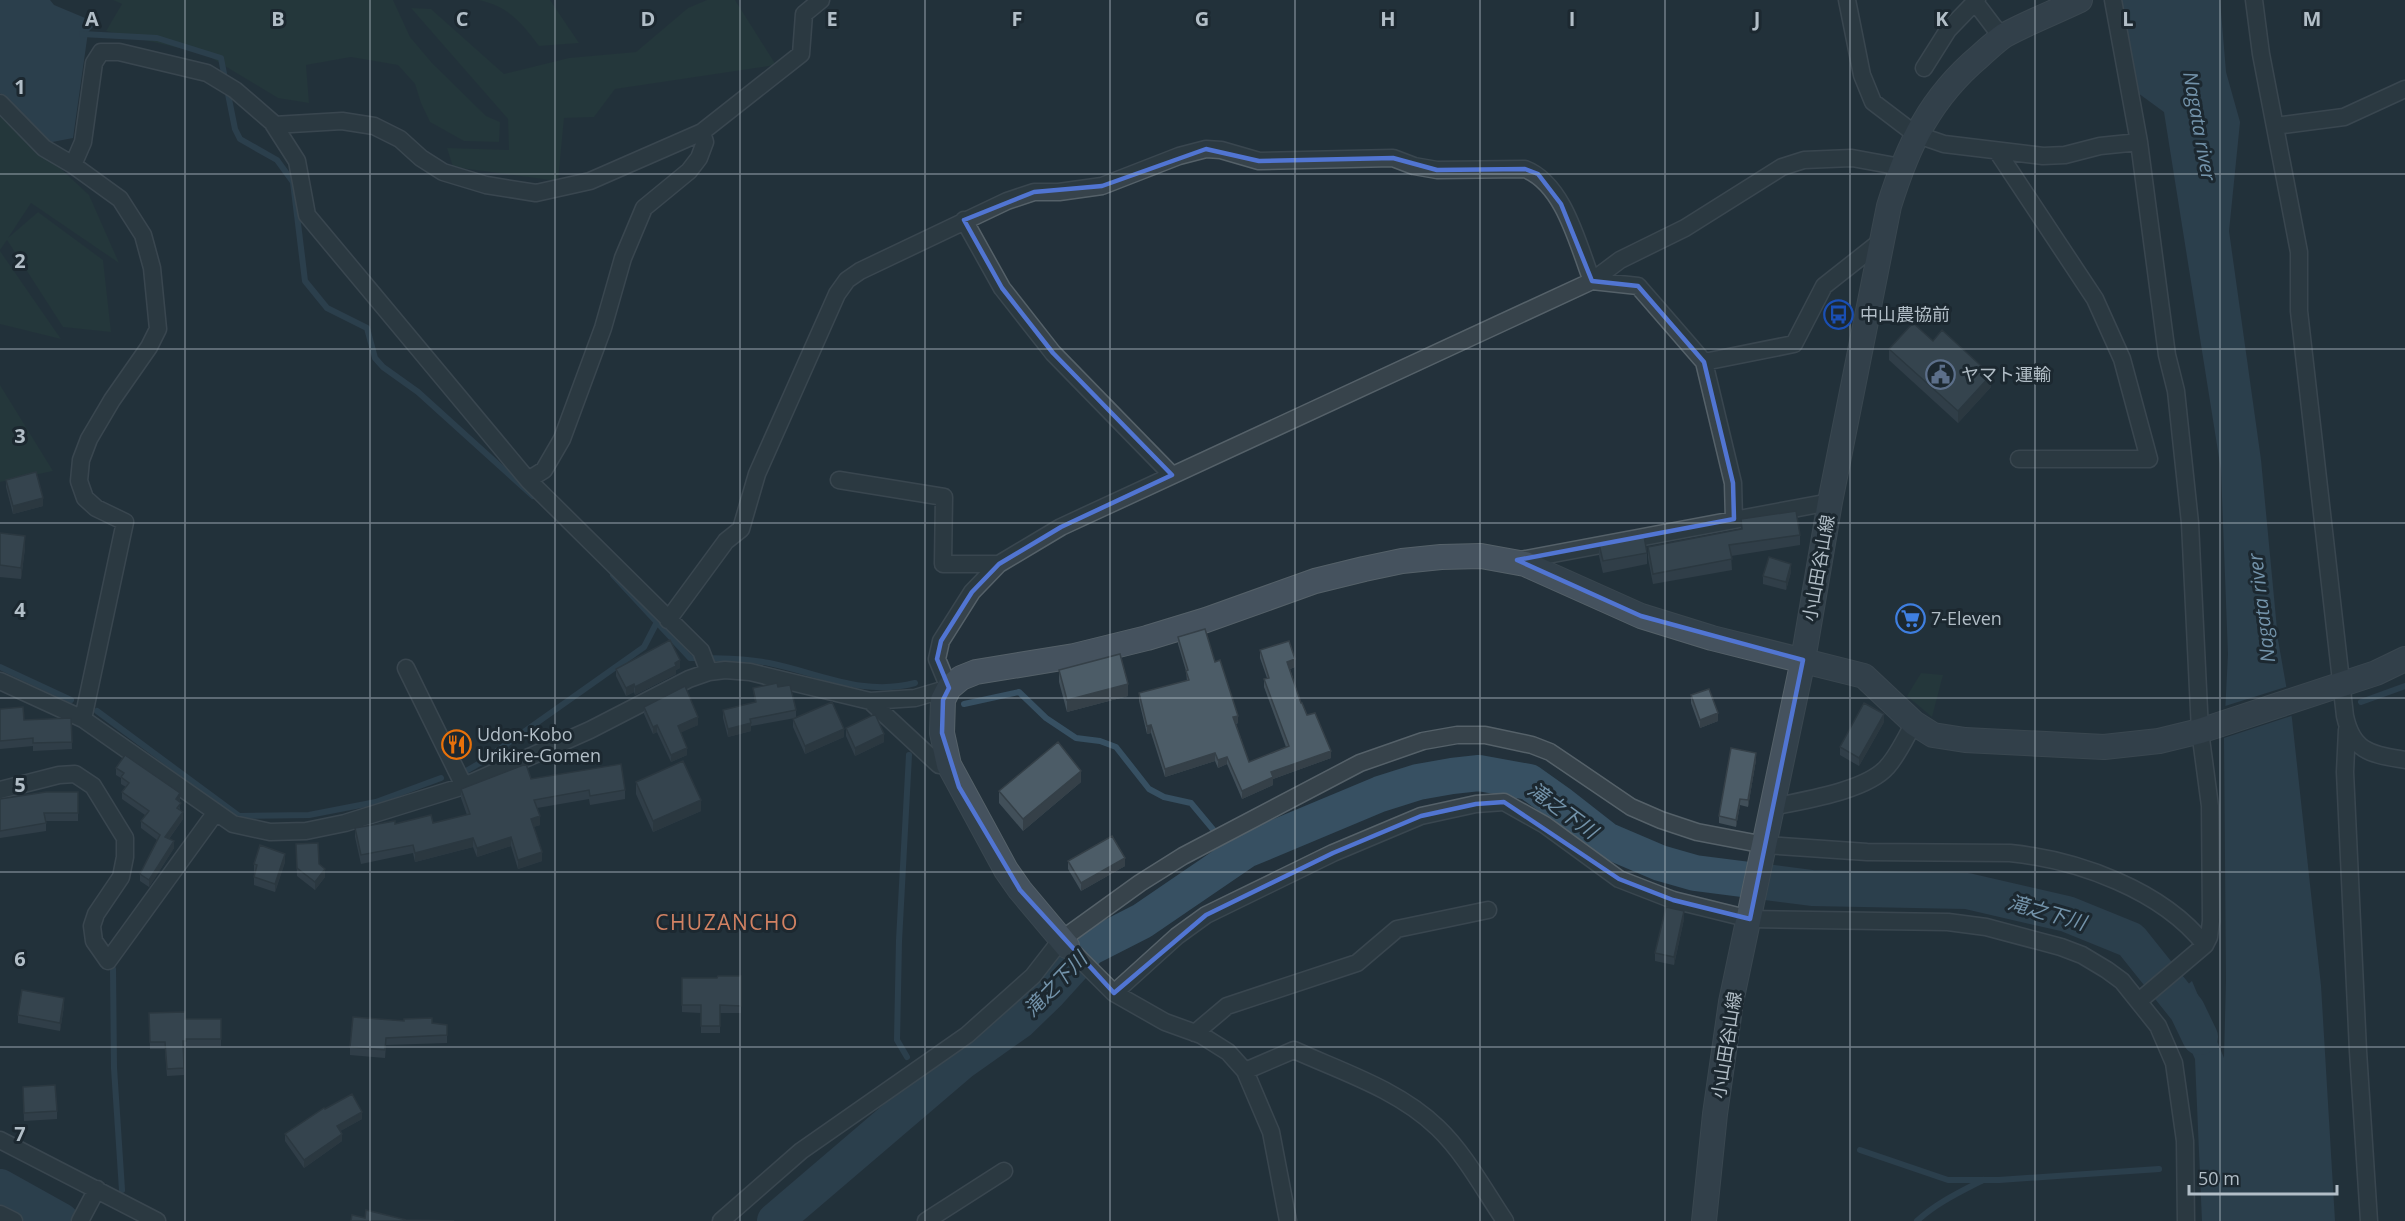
<svg xmlns="http://www.w3.org/2000/svg" width="2405" height="1221" font-family="'Open Sans','Noto Sans JP',sans-serif">
<style>
.green{fill:#263e3c}
.water{fill:#375062}
.pier{fill:#23313b}
.lines{fill:none;stroke-linecap:round;stroke-linejoin:round}
.stream{stroke:#375062;stroke-width:6}
.river{stroke:#375062;stroke-width:36}
.street-casing{stroke:#556169;stroke-width:19}
.secondary-casing{stroke:#556169;stroke-width:26}
.street{stroke:#37434b;stroke-width:16}
.secondary{stroke:#45525e;stroke-width:24}
.wall{fill:#414f59}
.shaded-wall{fill:#354048}
.building{fill:#4c5c67;stroke:#354048;stroke-width:1.5}
.marked{fill:none;stroke:#5175d2;stroke-width:4.5;stroke-linejoin:round}
.grid{fill:none;stroke:#b2bec7;stroke-width:1.5;stroke-opacity:0.55}
.labels{text-anchor:middle;dominant-baseline:central;stroke-width:6;stroke-linejoin:round;paint-order:stroke}
.poi-label{font-size:18px;fill:#b2bec7;stroke:#1c2830;text-anchor:start}
.street-label{font-size:18px;fill:#b2bec7;stroke:#1c2830}
.water-label{font-size:20px;font-style:italic;fill:#7393aa;stroke:#1c2830}
.quarter-label{font-size:21px;letter-spacing:1.5px;fill:#d28263;stroke:#1c2830}
.grid-label{font-size:20px;text-anchor:middle;font-weight:bold;fill:#b2bec7;stroke:#1c2830;stroke-width:6;stroke-linejoin:round;paint-order:stroke}
</style>
<rect width="100%" height="100%" fill="#23313b"/>
<path class="green" d="M113,0H393L410,37L432,63L486,116L500,122L499,142L464,141L430,122L421,103L415,84L398,65L351,57L306,65L309,103L278,98L205,54L106,31L122,4Z
M478,0H550L579,43L539,46C521,22 508,6 478,0Z
M707,0H735L776,65L615,89L594,117L564,118L558,181L453,167L447,148L509,150L508,119L411,8L431,9L504,74L569,58L636,52L688,8Z
M0,112L89,195L119,263L31,203L8,238L38,212L103,260L111,332L63,327L7,240L0,250Z
M0,251L61,339L0,324Z
M0,385L53,471L0,482Z
M1921,673L1943,675L1932,717L1907,696Z"/>
<path class="water" d="M0,0H50L54,5L97,23L88,32L73,138L47,143L0,93Z
M2119,0H2220L2226,72L2240,122L2229,231L2261,460L2278,640L2292,719L2321,986L2335,1221H2202L2195,1059L2169,1001L2192,981L2224,1058L2226,981L2224,735L2228,654L2221,470L2164,112L2138,93Z"/>
<path class="pier" d="M2289,686L2294,715L2221,739L2222,707Z"/>
<g class="lines">
<path class="stream" d="M82,34L157,38L221,58L225,79
M227,89L235,129L240,139L277,160L293,182L305,281L327,308L367,328L375,358L383,367L418,392L533,496
M613,575L690,658C717,658 743,658 769,663C819,673 863,697 915,683
M0,667L71,700
M2361,702L2405,686
M964,704L1019,692L1046,718L1076,738L1100,741L1116,747L1149,789L1164,797L1191,803L1236,857
M97,711L239,816L309,815L376,802L441,778
M466,771L480,763L644,647L657,622
M113,969L114,1068L122,1190
M907,1057L897,1040L899,941L909,755
M924,1085L928,1090
M1860,1150L1948,1180H1999L2159,1169
M1917,1221C1936,1203 1960,1192 1983,1180"/>
<path class="river" d="M0,1187L61,1221
M775,1221L961,1062L1019,1021L1049,992L1089,948L1142,921L1246,850L1380,794L1418,782L1452,776L1479,773L1529,782L1560,804L1606,840L1660,863L1695,873L1812,888L1967,891L2067,914L2131,940L2187,1010L2200,1037"/>
<defs>
<path id="street" d="M1847,0L1862,75L1873,102L1915,134L1944,144L2043,156L2065,155L2100,146L2139,142
M2113,0L2139,142L2167,355L2176,391L2190,523L2200,731L2210,806L2211,921L2209,937L2205,945L2139,1001
M2254,0L2261,54L2299,252V311L2345,716C2353,753 2372,754 2405,760
M1975,2L1994,27L2003,36
M1924,68L1948,30L1977,0
M0,103L44,148L73,165L120,199L143,235L152,268L158,329L149,347L112,400L89,439L81,460L79,481L85,498L96,508L125,522L83,719
M274,125L342,121L374,126L400,139L421,158L443,172L486,185L536,193L590,181L702,132L801,54L804,14L821,0
M2275,126L2344,117L2405,89
M1997,151L2095,299L2122,359L2149,459H2019
M73,165L83,142L94,63L101,52H119L207,73L235,90L272,122L297,161L307,215L528,480L701,651L709,672
M964,220L1002,288L1053,353L1172,475
M1704,362L1794,344L1824,286L1881,241
M528,480L544,470L562,439L603,328L623,258L644,208L689,171L699,158L705,142L702,132
M839,480L944,497L943,564H999
M1515,561L1830,502
M668,620L726,541L741,529L757,474L837,294L847,280L860,271L1007,201L1034,192H1059L1102,186L1179,156L1206,149L1221,150L1259,161L1393,158L1414,166L1437,170L1525,169C1564,184 1578,245 1592,281L1638,286L1704,362L1733,483L1734,519
M406,668L464,786
M0,681L83,719L233,824L270,832L306,831L345,823L464,786L590,730L689,679L709,672L725,670L750,672L870,701L915,698L949,688L937,659L941,641L972,592L999,564L1061,527L1592,281L1620,260L1685,228L1782,167L1804,160L1852,158L1901,167
M870,701L939,765H949
M2347,730L2345,772L2358,1051L2369,1221
M0,790L59,775L75,774L93,786L125,838V857L121,877L96,914L92,926L94,941L108,961L216,812
M1773,807C1804,800 1866,791 1887,767C1898,755 1906,737 1914,723
M1067,946L1114,993L1165,1022L1201,1035L1228,1052L1245,1071L1271,1132L1288,1221
M1114,993L1177,936L1206,915L1333,853L1421,816L1476,804L1504,802L1545,825L1619,879L1673,900L1750,919L1948,922L1986,927L2061,947L2082,955L2107,970L2122,981L2158,1026L2174,1063L2185,1141L2186,1221
M1195,1033L1227,1006L1357,963L1397,929L1488,910
M1245,1071L1294,1050C1343,1072 1399,1090 1438,1128C1465,1154 1484,1190 1505,1221
M0,1140L157,1221
M0,1214L14,1221
M80,1221L97,1189
M721,1221L801,1151L967,1035L1033,976L1061,940L1140,883L1183,856L1360,763L1423,741L1457,735H1485L1532,745L1550,752L1631,807L1661,820L1697,832L1765,845L1867,852L2010,853C2078,860 2162,890 2205,945
M926,1221L1004,1171"/>
<path id="secondary" d="M1067,946L1020,890L1006,870L949,765L942,733L943,700L949,688L961,678L976,672L1074,656L1147,638L1206,620L1315,581L1364,569L1402,561L1441,557L1481,556L1525,564L1641,616L1712,638L1864,676L1914,723L1933,735L1965,740L2104,747L2159,741L2200,731L2376,673L2405,659
M1704,1221L1715,1114L1731,1002L1803,660L1830,502L1889,206C1908,145 1930,98 1980,56C1988,49 1996,41 2005,35C2029,22 2055,12 2080,0"/>
</defs>
<use href="#street" class="street-casing"/>
<use href="#secondary" class="secondary-casing"/>
<use href="#street" class="street"/>
<use href="#secondary" class="secondary"/>
</g>
<path class="wall" d="M1933,341L1991,387L1958,423L1889,360V349Z
M6,480L43,506L13,514L6,487Z
M1741,519L1800,535V545L1731,556L1732,570L1653,584L1648,558V547L1741,529Z
M0,533L25,548L21,579L0,577Z
M1599,544L1647,553V564L1603,573L1599,556Z
M1791,572L1786,590L1763,584V576Z
M1178,637L1215,662L1238,723L1236,724L1249,762L1286,747L1264,687V679L1267,678L1260,658V650L1295,667L1290,669L1301,703L1331,758L1273,779V785L1242,799L1227,764L1218,768L1215,761L1165,777L1151,733L1147,734L1139,701V693L1187,681L1186,671L1178,644Z
M680,668L676,670V674L635,695L634,692L626,696L616,676V669Z
M1059,670L1128,696L1067,712L1059,682Z
M778,687L796,710V718L844,737L805,754L793,727V719L795,718L751,726V731L728,737L723,718V710L755,702L753,688Z
M1691,695L1718,721L1700,728L1691,703Z
M644,707L698,725L680,732L687,755L671,762L657,732L653,734L644,714Z
M0,709L24,720L71,718L72,749L33,751V746L0,749Z
M1884,722L1859,766L1840,755V747Z
M846,728L884,742L855,756L846,736Z
M1756,760L1748,807L1740,805L1736,827L1719,823V816Z
M116,768L180,800L179,802L180,810L183,819L169,839L174,848L149,887L140,881V874L157,840L141,828V821L145,815L122,799V792L126,787L121,784V778L116,775Z
M531,779L625,790V799L590,805L589,799L537,808L540,825L533,827L542,861L518,869L511,846L477,857L473,847L415,862L413,853L361,864L355,837V828L395,824L433,823L467,815L461,798V789Z
M636,782L701,811L653,832L636,794Z
M1081,782L1023,831L999,803V791Z
M78,792V821H46V831L0,838V799Z
M296,844L325,877L315,890L297,876Z
M1068,861L1125,866L1081,891L1068,869Z
M285,862L275,892L254,885V877L255,872H254V864Z
M1684,919L1674,965L1655,961V953Z
M741,976V1013H720V1033H701V1013L682,1012V978H717Z
M64,1006L60,1031L18,1023V1015Z
M149,1013L185,1019H221V1046H186V1048H183L184,1075L167,1076L165,1049H150Z
M432,1023L447,1025V1043L386,1045L385,1058L350,1055V1047Z
M23,1087L57,1111V1119L24,1121Z
M325,1109L362,1119L340,1131L342,1141L304,1168L285,1141V1134Z"/>
<path class="shaded-wall" d="M1991,375V387L1958,423V411Z
M43,498V506L13,514V506Z
M25,536V548L21,579V568Z
M1791,564V572L1786,590V582Z
M1295,659V667L1287,670V662Z
M680,660V668L676,670V674L635,695V687Z
M634,684V692L626,696V688Z
M1128,684V696L1067,712V700Z
M1718,713V721L1700,728V720Z
M1884,714V722L1859,766V758Z
M1238,716V723L1233,724V717Z
M698,717V725L678,734V726Z
M751,723V731L728,737V729Z
M657,725V732L653,734V727Z
M1151,725V733L1147,734V726Z
M844,729V737L805,754V746Z
M884,734V742L855,756V748Z
M687,748V755L671,762V755Z
M1331,751V758L1273,779V785L1242,799V791L1271,772Z
M1215,753V761L1165,777V769Z
M1756,753V760L1748,807V800Z
M1227,757V764L1218,768V760Z
M1081,771V782L1023,831V819Z
M180,793V800L176,806V799Z
M1740,799V805L1736,827V820Z
M701,800V811L653,832V821Z
M183,812V819L165,844V837Z
M540,816V825L531,828V819Z
M511,837V846L477,857V848Z
M473,838V847L415,862V853Z
M174,841V848L149,887V880Z
M542,852V861L518,869V860Z
M285,854V862L275,892V884Z
M1125,858V866L1081,891V883Z
M325,869V877L315,890V882Z
M1684,911V919L1674,965V957Z
M64,998V1006L60,1031V1023Z
M362,1112V1119L337,1133V1126Z
M342,1134V1141L304,1168V1160Z"/>
<path class="building" d="M1913,323L1933,341L1942,330L1991,375L1958,411L1889,349Z
M36,472L43,498L13,506L6,480Z
M1796,511L1800,535L1729,545L1732,559L1653,574L1648,547L1742,529L1741,519Z
M0,533L25,536L21,568L0,565Z
M1644,536L1647,553L1603,561L1599,544Z
M1769,557L1791,564L1786,582L1763,576Z
M1205,629L1215,662L1220,660L1238,716L1233,717L1249,762L1289,746L1264,679L1269,678L1260,650L1289,641L1295,659L1287,662L1301,703H1302L1307,715L1315,713L1331,751L1271,772L1273,777L1242,791L1227,757L1218,760L1215,753L1165,769L1151,725L1147,726L1139,693L1189,680L1186,671L1188,670L1178,637Z
M670,640L680,660L675,663L676,666L635,687L634,684L626,688L616,669Z
M1120,654L1128,684L1067,700L1059,670Z
M777,683L778,687L790,685L796,710L750,719L751,723L728,729L723,710L756,702L753,688Z
M685,686L698,717L678,726L687,748L671,755L657,725L653,727L644,707Z
M1709,689L1718,713L1700,720L1691,695Z
M832,702L844,729L805,746L793,719Z
M1864,703L1884,714L1859,758L1840,747Z
M23,707L24,720L71,718L72,742L33,743V738L0,741V709Z
M875,714L884,734L855,748L846,728Z
M1058,742L1081,771L1023,819L999,791Z
M1731,748L1756,753L1748,800L1740,799L1736,820L1719,816Z
M125,755L180,793L176,799L181,803L177,808L183,812L165,837L174,841L149,880L140,874L160,835L141,821L149,811L122,792L129,783L121,777L124,773L116,768Z
M683,761L701,800L653,821L636,782Z
M526,764L531,779L621,764L625,790L590,796L589,790L534,800L540,816L531,819L542,852L518,860L511,837L477,848L473,838L415,853L413,845L361,855L355,828L395,821V824L431,815L433,823L470,814L461,789Z
M46,792H78V813H44L46,823L0,831V799Z
M1112,836L1125,858L1081,883L1068,861Z
M318,843L319,864L325,869L315,882L297,868L296,844Z
M260,845L285,854L275,884L254,877L257,865L254,864Z
M1666,907L1684,911L1674,957L1655,953Z
M718,976H741V1006L720,1005V1026H701V1005H682V978H717Z
M22,990L64,998L60,1023L18,1015Z
M185,1012V1019H221V1039H186V1041H183L184,1068L167,1069L165,1042H150L149,1013Z
M353,1017L404,1021V1019L432,1018V1023L447,1025V1035L386,1038L385,1050L350,1047Z
M55,1085L57,1111L24,1113L23,1087Z
M352,1094L362,1112L337,1126L342,1134L304,1160L285,1134L324,1108L325,1109Z
M366,1210L406,1220L454,1221H351L352,1215L365,1218Z"/>
<path d="M0 0H2405V1221H0ZM1206,149L1259,161L1393,158L1437,170L1525,169L1538,174L1561,204L1592,281L1638,286L1704,362L1733,483L1734,519L1517,560L1641,616L1803,660L1750,919L1673,900L1619,879L1504,802L1476,804L1421,816L1333,853L1206,915L1114,993L1020,890L959,787L942,733L943,700L949,688L937,659L941,641L972,592L999,564L1061,527L1172,475L1053,353L1002,288L964,220L1034,192L1102,186Z" fill="#23313b" fill-opacity=".55" fill-rule="evenodd"/>
<path class="marked" d="M1206,149L1259,161L1393,158L1437,170L1525,169L1538,174L1561,204L1592,281L1638,286L1704,362L1733,483L1734,519L1517,560L1641,616L1803,660L1750,919L1673,900L1619,879L1504,802L1476,804L1421,816L1333,853L1206,915L1114,993L1020,890L959,787L942,733L943,700L949,688L937,659L941,641L972,592L999,564L1061,527L1172,475L1053,353L1002,288L964,220L1034,192L1102,186Z"/>
<path class="grid" d="M185,0V1221M370,0V1221M555,0V1221M740,0V1221M925,0V1221M1110,0V1221M1295,0V1221M1480,0V1221M1665,0V1221M1850,0V1221M2035,0V1221M2220,0V1221M0,174H2405M0,349H2405M0,523H2405M0,698H2405M0,872H2405M0,1047H2405"/>
<defs>
<symbol id="bus-ring" viewBox="-11 -11 22 22"><circle r="9.5" fill="#1c2830" stroke="#1a4fb4" stroke-width="1.5"/><path d="M-5-6H5V4H4V6H2V4H-2V6H-4V4H-5ZM-3.5-4V0h7V-4ZM-3.5 1.2v1.5H-2V1.2ZM2 1.2v1.5H3.5V1.2Z" fill="#1a4fb4"/></symbol>
<symbol id="civic-ring" viewBox="-11 -11 22 22"><circle r="9.5" fill="#1c2830" stroke="#5c6f8a" stroke-width="1.5"/><path d="M-.6-6.5H3V-4.5H.6V-3L4-1V1h2V6H-6V1h2V-1L-.6-3ZM-1.2 2.5V6h2.4V2.5Z" fill="#5c6f8a"/></symbol>
<symbol id="supermarket-ring" viewBox="-11 -11 22 22"><circle r="9.5" fill="#1c2830" stroke="#3f7fe0" stroke-width="1.5"/><path d="M-6-5.5h2.5l.6 2H6L4.5 2H-2.5L-4.4-4H-6ZM-1.5 3.2a1.3 1.3 0 1 0 .1 0ZM3 3.2a1.3 1.3 0 1 0 .1 0Z" fill="#3f7fe0"/></symbol>
<symbol id="restaurant-ring" viewBox="-11 -11 22 22"><circle r="9.5" fill="#1c2830" stroke="#e8710a" stroke-width="1.5"/><path d="M-5-6h1v4h1v-4h1v4h1v-4h1v5L-1.5 .5V6h-2V.5L-5-1ZM5-6V6H3V1.5H1.5Q1.5-4 5-6Z" fill="#e8710a"/></symbol>
</defs>
<g fill-rule="evenodd">
<use href="#bus-ring" x="1822" y="298" width="33" height="33"/>
<use href="#civic-ring" x="1924" y="358" width="33" height="33"/>
<use href="#supermarket-ring" x="1894" y="602" width="33" height="33"/>
<use href="#restaurant-ring" x="440" y="728" width="33" height="33"/>
</g>
<g class="labels">
<g class="poi-label">
<text x="1860" y="314">中山農協前</text>
<text x="1961" y="374">ヤマト運輸</text>
<text x="1931" y="618">7-Eleven</text>
<text x="477" y="734">Udon-Kobo<tspan x="477" dy="21">Urikire-Gomen</tspan></text>
</g>
<g class="street-label">
<text transform="translate(1818 568) rotate(-80)">小山田谷山線</text>
<text transform="translate(1726 1045) rotate(-81)">小山田谷山線</text>
</g>
<g class="water-label">
<text transform="translate(2200 126) rotate(80)">Nagata river</text>
<text transform="translate(2261 608) rotate(-97)">Nagata river</text>
<text transform="translate(1563 810) rotate(36)">滝之下川</text>
<text transform="translate(2047 912) rotate(16)">滝之下川</text>
<text transform="translate(1055 984) rotate(-46)">滝之下川</text>
</g>
<g class="quarter-label">
<text x="727" y="922">CHUZANCHO</text>
</g>
</g>
<g class="grid-label">
<text x="92" y="26">A</text>
<text x="278" y="26">B</text>
<text x="462" y="26">C</text>
<text x="648" y="26">D</text>
<text x="832" y="26">E</text>
<text x="1017" y="26">F</text>
<text x="1202" y="26">G</text>
<text x="1388" y="26">H</text>
<text x="1572" y="26">I</text>
<text x="1757" y="26">J</text>
<text x="1942" y="26">K</text>
<text x="2128" y="26">L</text>
<text x="2312" y="26">M</text>
<text x="20" y="94">1</text>
<text x="20" y="268">2</text>
<text x="20" y="443">3</text>
<text x="20" y="617">4</text>
<text x="20" y="792">5</text>
<text x="20" y="966">6</text>
<text x="20" y="1141">7</text>
</g>
<path d="M2189 1185v9h148v-9" fill="none" stroke="#b2bec7" stroke-width="3"/>
<text x="2198" y="1185" font-size="18" fill="#b2bec7" stroke="#1c2830" stroke-width="4.5" paint-order="stroke">50 m</text>
</svg>
